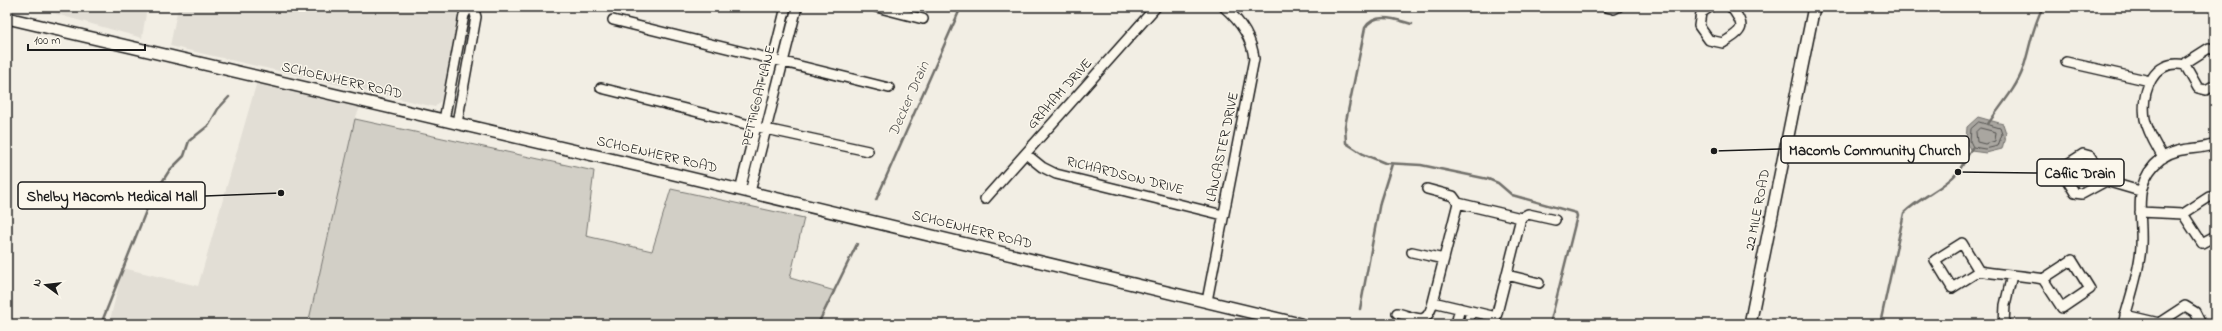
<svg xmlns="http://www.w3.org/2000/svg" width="2222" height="331" font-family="'Indie Flower',sans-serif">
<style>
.built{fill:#e2ded5}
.green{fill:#d2cfc6;stroke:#777671}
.water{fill:#a9a6a0;stroke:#716f6b}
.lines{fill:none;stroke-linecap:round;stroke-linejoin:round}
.shore{stroke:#545351;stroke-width:1}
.stream{stroke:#716f6b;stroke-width:2.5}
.minor-casing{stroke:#1c1c1c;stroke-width:12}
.tertiary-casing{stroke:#1c1c1c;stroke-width:14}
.minor{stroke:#fbf7ec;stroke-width:9}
.tertiary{stroke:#fbf7ec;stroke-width:11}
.labels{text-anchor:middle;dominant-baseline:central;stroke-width:3;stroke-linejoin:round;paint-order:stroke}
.street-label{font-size:14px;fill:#1c1c1c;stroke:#fbf7ec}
.water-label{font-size:15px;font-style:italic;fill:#545351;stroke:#fbf7ec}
.leader{fill:none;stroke:#1c1c1c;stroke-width:1.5}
.callout-dot{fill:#1c1c1c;stroke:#fbf7ec;stroke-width:1.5}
.callout{fill:#fbf7ec;stroke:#1c1c1c;stroke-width:1.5}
.callout-label{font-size:15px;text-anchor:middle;font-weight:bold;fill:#1c1c1c}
</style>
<rect width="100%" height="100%" fill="#f2eee4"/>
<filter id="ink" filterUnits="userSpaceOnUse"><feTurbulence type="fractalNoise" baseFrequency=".025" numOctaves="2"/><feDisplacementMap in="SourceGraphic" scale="8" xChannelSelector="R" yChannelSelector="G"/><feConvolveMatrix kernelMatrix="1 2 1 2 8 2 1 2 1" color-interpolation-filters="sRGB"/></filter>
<g filter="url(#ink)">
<path class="built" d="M31,7H147L142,38Z
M178,7H461L444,97L435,107L170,46Z
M258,78L363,101L355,119L308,324H109L123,268L198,286Z"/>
<path class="green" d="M355,119L594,171L586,236L652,251L671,189L804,218L790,278L835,291L818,324H308Z"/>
<path class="water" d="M1978,117L2003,124L2006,133L2002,149L1986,153L1971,151L1966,142L1967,127Z"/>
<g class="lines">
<path class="shore" d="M1979,122L2000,128L2002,134L1998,146L1985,149L1973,147L1970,141L1971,129Z
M1980,128L1996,132L1995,141L1985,144L1977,142L1976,132Z"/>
<path class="stream" d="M1412,24C1397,20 1375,11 1365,28L1345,126L1346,143L1363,154L1385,163L1421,165L1488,179L1498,183L1512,195L1576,213L1577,216L1550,324
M1988,124C2000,106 2016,89 2023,69C2030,48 2032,27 2043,7
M876,200L961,7
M1360,309L1380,202L1392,164
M101,324L150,201L169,171L184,156L189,141L209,125L218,109L229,97
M818,324L857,244
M1880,324L1904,213C1920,197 1943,189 1957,173C1963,166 1967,156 1972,148"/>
<defs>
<path id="minor" d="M876,7L923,19
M1606,7L1614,9L1618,7
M1710,7L1701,13L1699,26L1709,40L1723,43C1743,30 1747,28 1731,7
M613,20L889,88
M2066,62L2150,81
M2185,65L2198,88L2206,90L2215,85
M2185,65L2187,62L2209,48L2215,50
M601,88L766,129L868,151
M444,120L464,15L469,7
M457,123L476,17L473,7
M1026,154L1042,167L1056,174L1223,215
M2163,158C2156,145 2148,133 2145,119C2141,92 2153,58 2185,65
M2106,181L2082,194L2075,193L2062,172L2064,166L2083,154L2090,156L2106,181L2140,191
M1427,189L1453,196L1458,203
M740,190L786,7
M750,192L797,7
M985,199L1156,7
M1458,203L1521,218L1496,317L1433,302Z
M2140,212L2183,214L2209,197H2215
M2183,214L2202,243L2215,236
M1521,218L1528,214L1555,220
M1412,252L1444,259
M1979,271L1962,243L1935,260L1952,288L1979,271C2001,275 2022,275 2043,279L2062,308L2090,289L2072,260L2043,279
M1507,275L1539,283
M1207,301L1254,59C1252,37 1240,21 1224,7
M1397,313C1418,318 1427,327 1433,302
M2125,315L2159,323
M2159,323L2185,306L2195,312L2201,324
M1260,324L1262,315
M1456,324L1460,308
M1468,324L1471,311
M2004,324L2005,305L2012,275
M2123,324C2129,301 2137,279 2140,256C2146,219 2127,186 2162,158C2178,146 2198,151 2215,144"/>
<path id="tertiary" d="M7,18L657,170L1300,324
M1750,324L1814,7"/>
</defs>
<use href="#minor" class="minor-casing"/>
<use href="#tertiary" class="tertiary-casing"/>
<use href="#minor" class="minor"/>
<use href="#tertiary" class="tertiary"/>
</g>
</g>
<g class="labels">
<g class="street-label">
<text transform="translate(342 81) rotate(13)">SCHOENHERR ROAD</text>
<text transform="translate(1060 94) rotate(-48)">GRAHAM DRIVE</text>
<text transform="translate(759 96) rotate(-76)">PETTICOAT LANE</text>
<text transform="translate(1223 147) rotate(-78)">LANCASTER DRIVE</text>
<text transform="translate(657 155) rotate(13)">SCHOENHERR ROAD</text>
<text transform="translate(1125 176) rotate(14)">RICHARDSON DRIVE</text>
<text transform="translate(1758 210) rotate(-79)">22 MILE ROAD</text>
<text transform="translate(972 230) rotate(14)">SCHOENHERR ROAD</text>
</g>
<g class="water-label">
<text transform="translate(909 99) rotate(-66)">Decker Drain</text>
</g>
</g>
<path class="leader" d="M1714 151L1781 149M1958 172L2037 173M281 193L205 196"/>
<g class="callout-dot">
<circle cx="1714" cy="151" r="4"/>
<circle cx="1958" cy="172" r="4"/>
<circle cx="281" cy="193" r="4"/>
</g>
<g class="callout">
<rect x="1781" y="136" width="188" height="27" rx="4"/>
<rect x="2037" y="159" width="87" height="27" rx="4"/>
<rect x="18" y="182" width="187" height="27" rx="4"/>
</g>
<g class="callout-label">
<text x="1875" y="155">Macomb Community Church</text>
<text x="2080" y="178">Caflic Drain</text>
<text x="112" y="201">Shelby Macomb Medical Mall</text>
</g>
<rect width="2222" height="331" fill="none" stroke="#fbf7ec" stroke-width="24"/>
<rect x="12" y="12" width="2198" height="307" fill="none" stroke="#1c1c1c" stroke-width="1.5" filter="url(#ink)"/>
<g transform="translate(46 285) rotate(285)" stroke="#fbf7ec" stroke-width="3" paint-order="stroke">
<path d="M0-3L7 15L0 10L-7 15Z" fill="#1c1c1c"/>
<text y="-6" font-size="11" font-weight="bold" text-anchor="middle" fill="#1c1c1c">N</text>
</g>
<path d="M28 44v6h117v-6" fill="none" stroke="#1c1c1c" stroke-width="2"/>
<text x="34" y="44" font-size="12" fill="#1c1c1c" stroke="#fbf7ec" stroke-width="3" paint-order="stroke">100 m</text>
</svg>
